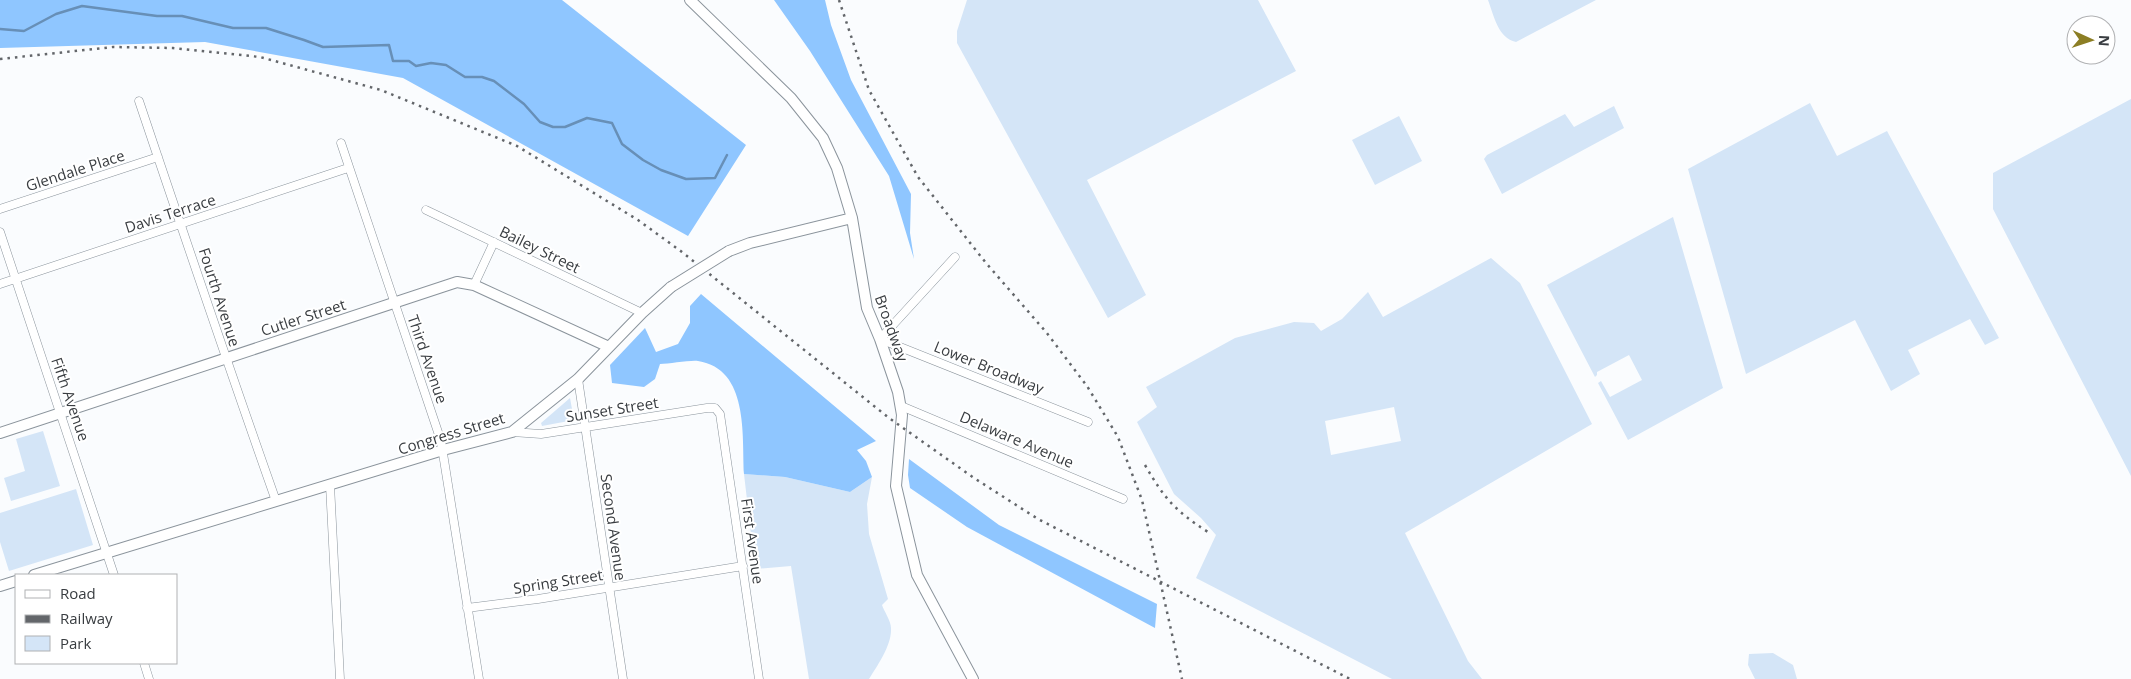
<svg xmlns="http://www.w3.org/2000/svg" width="2131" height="679" font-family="'Open Sans',sans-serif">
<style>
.green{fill:#d4e5f7;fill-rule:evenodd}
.forest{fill:#8fc6ff}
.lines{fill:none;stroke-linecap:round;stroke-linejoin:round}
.stream{stroke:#678fb7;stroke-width:2.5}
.street-casing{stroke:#8b949c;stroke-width:9}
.secondary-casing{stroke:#8b949c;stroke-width:12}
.street{stroke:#fff;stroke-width:8}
.secondary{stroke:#fff;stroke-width:10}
.rail{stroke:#63666a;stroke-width:2.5;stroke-dasharray:2.5 5;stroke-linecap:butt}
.secondary-bridge-casing{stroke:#8b949c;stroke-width:12;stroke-linecap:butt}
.secondary-bridge{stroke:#fff;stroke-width:10}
.labels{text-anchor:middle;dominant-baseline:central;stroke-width:4;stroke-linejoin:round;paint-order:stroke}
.street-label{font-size:15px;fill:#393d41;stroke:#fff}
</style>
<rect width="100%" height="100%" fill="#fafcfe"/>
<path class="green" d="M967,0H1258L1296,71L1087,180L1146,295L1108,318L957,43V31Z
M1488,0H1596L1516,42C1498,38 1494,16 1488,0Z
M2131,99V476L1993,209V173Z
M1810,103L1837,156L1887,131L1999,338L1985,345L1970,319L1908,350L1920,374L1891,391L1855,320L1746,374L1688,169Z
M1614,106L1624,128L1502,194L1484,159L1487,155L1565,114L1574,127Z
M1399,116L1422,161L1375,185L1352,140Z
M1673,217L1723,388L1628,440L1598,383L1601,381L1610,397L1642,380L1629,355L1597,372V375L1595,377L1547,285Z
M1491,258L1520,283L1592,424L1405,533L1468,661L1482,679H1392L1196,578L1216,535L1201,518L1174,494L1137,422L1157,407L1146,387L1235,338L1294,322L1314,323L1321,331L1342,319L1368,292L1383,317ZM1394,407L1401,441L1331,455L1325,421Z
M570,398L574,420L542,426L541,423Z
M43,431L60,486L11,501L4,478L25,471L16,439Z
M744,474L785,477L850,492L872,477L867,504L869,534L888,599L882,605C884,611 891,621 891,628C892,645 877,666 869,679H809L791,566L755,569Z
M76,489L93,545L9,571L0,542V513Z
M1773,653L1793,665L1797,679H1755L1748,665L1749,654Z"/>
<path class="forest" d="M0,0H562L746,145L688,236L403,78L205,42L0,48Z
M774,0H825L831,25L851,80L911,194L910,233L914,259L889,176L810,51Z
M701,294L876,441L857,450L866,461L872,477L850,492L785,477L744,474C742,435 749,369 698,361C690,360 669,364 660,364L655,379L644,387L612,383L610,365L645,328L656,352L678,344L690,323V306Z
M909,459L999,525L1157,604L1155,628L967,527L910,488L908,475Z"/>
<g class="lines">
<path class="stream" d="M0,29L24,31L56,14L82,6L157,16H182L233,28H266L304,40L323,47L389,45L393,61H409L416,66L431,63L446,65L465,77H482L494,81L524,104L540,122L553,127H565L587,118L612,123L622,144L643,160L661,170L686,179L715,178L727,155"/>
<defs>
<path id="street" d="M139,101C184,235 229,368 276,501
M341,143L441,441L479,679
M0,209L158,157
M426,210L642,313
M0,232L114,575
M955,257L880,339L1088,422
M0,284L348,168
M474,285L494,242
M578,379L623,679
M901,406L1123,499
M512,432L541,434L707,408H715L720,414L759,679
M330,485L340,679
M467,608L538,599L743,566
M144,663L149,679"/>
<path id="secondary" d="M690,0L791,98L823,138L837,168L852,218L867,308L880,339L898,392L902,415L896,486L917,575L973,679
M729,251L750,243L852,218
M0,433L457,282L474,285L609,347
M34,575L443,450L512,432L578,379L642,313L671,287
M0,586L16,581"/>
</defs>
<use href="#street" class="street-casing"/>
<use href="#secondary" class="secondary-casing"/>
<use href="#street" class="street"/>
<use href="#secondary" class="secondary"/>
<path class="rail" d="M839,0L869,90L918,177L986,263L1046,332L1087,386L1118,437L1142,500L1182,679
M0,59L113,47L173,48L260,57L381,90L517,146L638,220L682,252L889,418L974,478L1038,519L1350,679
M1145,465C1164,498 1175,511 1208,532"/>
<defs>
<path id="secondary-bridge" d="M671,287L729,251"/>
</defs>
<use href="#secondary-bridge" class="secondary-bridge-casing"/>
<use href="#secondary-bridge" class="secondary-bridge"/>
</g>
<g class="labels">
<g class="street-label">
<text transform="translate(75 170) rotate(-18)">Glendale Place</text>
<text transform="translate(170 213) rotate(-18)">Davis Terrace</text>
<text transform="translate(540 249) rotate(26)">Bailey Street</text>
<text transform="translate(220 297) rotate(72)">Fourth Avenue</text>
<text transform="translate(303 317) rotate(-18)">Cutler Street</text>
<text transform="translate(892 328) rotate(70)">Broadway</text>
<text transform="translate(428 359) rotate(71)">Third Avenue</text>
<text transform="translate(989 367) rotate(22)">Lower Broadway</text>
<text transform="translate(71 399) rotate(71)">Fifth Avenue</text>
<text transform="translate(612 409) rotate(-9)">Sunset Street</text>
<text transform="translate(451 433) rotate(-17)">Congress Street</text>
<text transform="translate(1017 439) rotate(23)">Delaware Avenue</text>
<text transform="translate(614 527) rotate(82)">Second Avenue</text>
<text transform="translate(753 541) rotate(82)">First Avenue</text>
<text transform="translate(558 581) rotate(-9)">Spring Street</text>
</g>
</g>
<rect x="15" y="574" width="162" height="90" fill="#ffffff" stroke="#b0b1b3"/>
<rect x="25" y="590" width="25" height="8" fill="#ffffff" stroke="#b0b1b3"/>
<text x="60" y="599" font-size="15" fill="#393d41">Road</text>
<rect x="25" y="615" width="25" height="8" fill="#63666a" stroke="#b0b1b3"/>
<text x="60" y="624" font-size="15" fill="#393d41">Railway</text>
<rect x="25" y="636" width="25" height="15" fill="#d4e5f7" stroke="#b0b1b3"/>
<text x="60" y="649" font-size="15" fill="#393d41">Park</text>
<g transform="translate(2091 40) rotate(93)"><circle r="24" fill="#ffffff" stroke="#b0b1b3"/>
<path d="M0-4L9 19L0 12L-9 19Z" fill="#8c7e24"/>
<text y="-8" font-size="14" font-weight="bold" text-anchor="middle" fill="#393d41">N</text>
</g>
</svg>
